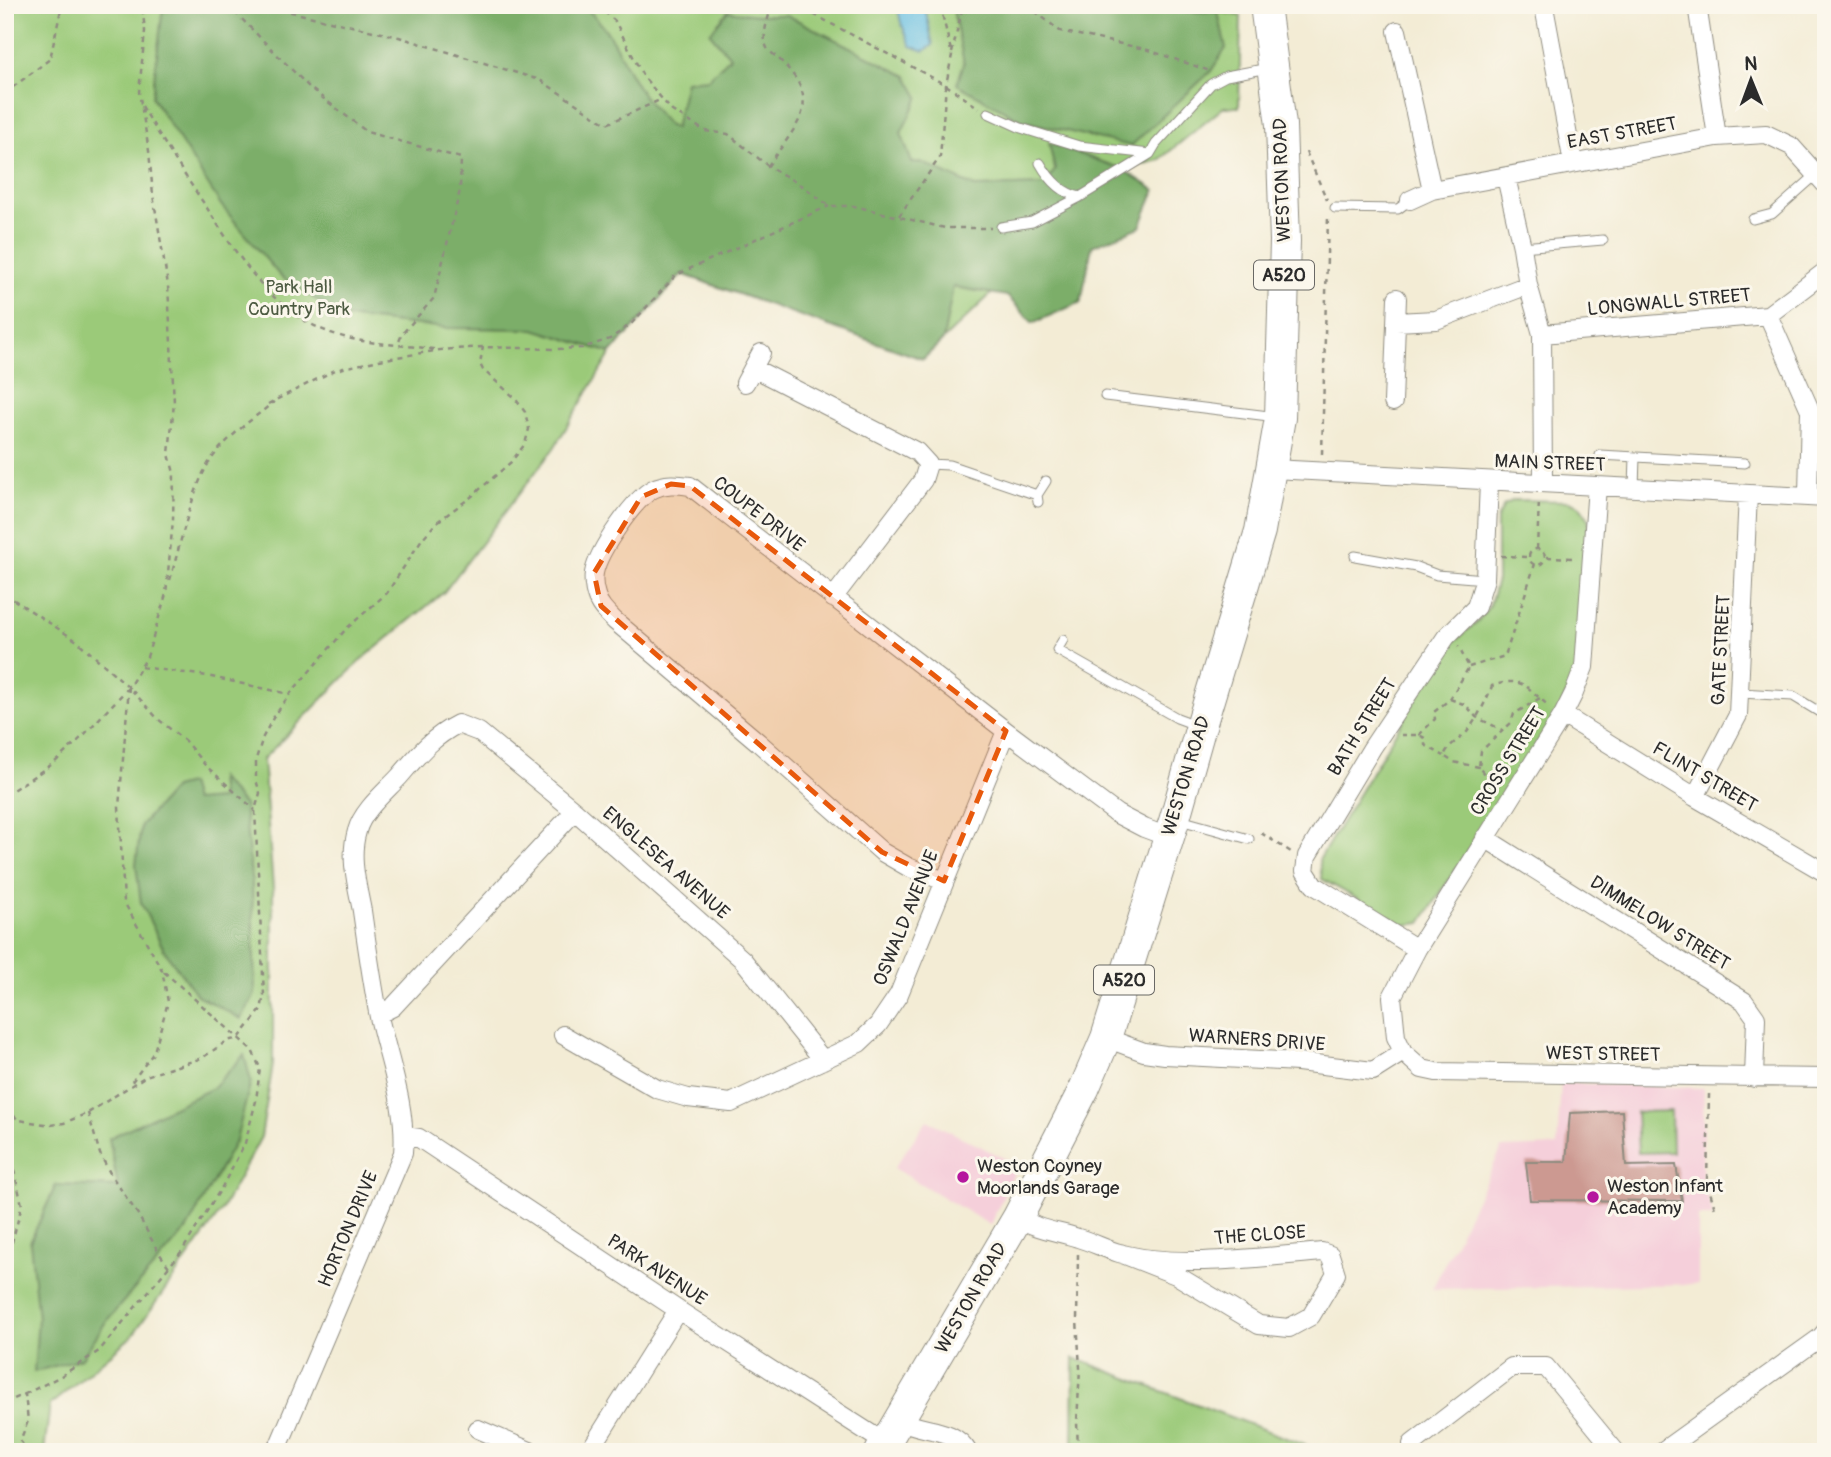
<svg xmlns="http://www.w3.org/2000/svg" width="1831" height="1457" font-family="Pangolin,sans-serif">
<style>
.built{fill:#f5cfda}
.green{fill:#9bca79;stroke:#637a52;stroke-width:2}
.forest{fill:#7cae69;stroke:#546c4a;stroke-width:2}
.water{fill:#63bee1;stroke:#477486;stroke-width:2}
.building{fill:#cc9991}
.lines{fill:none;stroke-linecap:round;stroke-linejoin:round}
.service-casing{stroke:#8f8c80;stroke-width:11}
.minor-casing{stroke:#8f8c80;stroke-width:20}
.trunk-casing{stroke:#8f8c80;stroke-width:32}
.path{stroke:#8f8c80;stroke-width:2.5;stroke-dasharray:5 5;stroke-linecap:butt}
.service{stroke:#fff;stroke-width:9}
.minor{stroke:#fff;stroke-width:18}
.trunk{stroke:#fff;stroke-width:30}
.marked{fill:#e8590c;fill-opacity:0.2;stroke:#e8590c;stroke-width:5;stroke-dasharray:14 9;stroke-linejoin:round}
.poi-dot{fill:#b5179e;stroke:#fbf7ec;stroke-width:2.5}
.labels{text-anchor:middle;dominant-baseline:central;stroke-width:6;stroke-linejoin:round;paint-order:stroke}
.shield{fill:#fbf7ec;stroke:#696865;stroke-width:2}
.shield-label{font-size:18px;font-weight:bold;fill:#2b2b2b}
.street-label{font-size:19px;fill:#2b2b2b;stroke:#fbf7ec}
.park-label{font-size:19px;fill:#4d5b42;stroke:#fbf7ec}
.poi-label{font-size:19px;fill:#2b2b2b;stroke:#fbf7ec;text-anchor:start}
</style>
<rect width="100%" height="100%" fill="#fbf7ec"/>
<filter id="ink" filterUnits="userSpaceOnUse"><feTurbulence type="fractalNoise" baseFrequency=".0143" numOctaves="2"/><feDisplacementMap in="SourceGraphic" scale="14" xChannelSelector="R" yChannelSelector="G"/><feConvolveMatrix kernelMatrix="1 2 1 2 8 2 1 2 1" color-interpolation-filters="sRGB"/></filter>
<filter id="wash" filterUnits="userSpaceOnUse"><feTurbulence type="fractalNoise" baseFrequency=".00686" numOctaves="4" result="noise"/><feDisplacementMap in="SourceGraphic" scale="28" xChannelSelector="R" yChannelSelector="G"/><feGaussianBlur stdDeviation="1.57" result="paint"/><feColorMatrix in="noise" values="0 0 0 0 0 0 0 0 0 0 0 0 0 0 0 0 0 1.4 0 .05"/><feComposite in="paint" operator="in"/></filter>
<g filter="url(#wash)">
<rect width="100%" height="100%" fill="#f3ecd5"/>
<path class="built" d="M1561,1083L1704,1088L1702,1178L1713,1216H1698V1284L1432,1289L1502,1148L1557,1146Z
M927,1120L1018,1165L990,1225L894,1168Z"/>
<path class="green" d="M5,5H1188L1241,16L1239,107H1224L1159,160L1122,169L923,359L682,274L611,353L554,448L444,592L359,662L263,759L273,888V1064L261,1137L221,1211L132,1336L50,1405L44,1452H5Z
M1514,500L1569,501L1579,505L1589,519L1579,666L1561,708L1421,923L1404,925L1322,879L1319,860L1429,677L1451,644L1478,621L1490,605L1497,580V519L1504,505Z
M1671,1111L1672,1152L1638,1153L1636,1112Z
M1074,1358L1323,1452H1073Z"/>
<path class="forest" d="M168,5H582C613,29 618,56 638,87C646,101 658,113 669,126L675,128L686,81L708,79L730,57L710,33L728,11L758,15H787L907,76L919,97L901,133L912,163L921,162L975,187L1044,185L1055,170L1049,143L1122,169L1155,190L1140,227L1092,246L1081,302L1033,323L1007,296L953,287L943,340L923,359L682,274L611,353L534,329L447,328L343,317L280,276L221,205L152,97L163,7Z
M952,5H1124L1143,10L1218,12L1226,48L1211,71L1131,146L1023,121L957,84L964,63Z
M219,778L244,805L252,886L255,994L241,1019L197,995L164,950L141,903L136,865L141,825L174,788L189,784L194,801L221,799Z
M244,1055L251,1081L236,1140L187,1229L107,1320L82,1358L34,1372L38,1318L30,1242L56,1185L118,1187L109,1138L213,1088Z"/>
<path class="water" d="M897,5H927L926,12L933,45L924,51L911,46L901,23Z"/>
<g id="blocks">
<path class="building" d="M1622,1111L1626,1166L1676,1165L1682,1201L1530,1200L1526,1162H1566L1570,1113Z"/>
</g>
</g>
<g filter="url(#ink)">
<use href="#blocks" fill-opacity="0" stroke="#8f8c80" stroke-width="2"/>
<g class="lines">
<defs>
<path id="service" d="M988,113L1021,128L1079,146L1150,154
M1040,163C1049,179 1061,193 1080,197L1150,154L1156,144L1211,84L1226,76L1269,68
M1335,208L1398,209L1410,200
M1753,219L1772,214L1817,174
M1001,227L1032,222L1080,197
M1522,247L1603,240
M1105,396L1277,417
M1600,455L1745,463
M928,464L949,465L1037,495
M1634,488L1635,457
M1038,502L1037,495L1046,481
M1355,556L1416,567L1437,575L1485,579
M1063,640L1057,650L1177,718L1196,725
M1741,693L1793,696L1826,716
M1180,820L1249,839"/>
<path id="minor" d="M1697,5L1717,137
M1545,12L1573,163
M1397,31L1432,190
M1506,177L1522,247L1528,285L1542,334L1543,483
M1410,200L1432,190L1717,137L1766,134L1791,146L1826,185
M1768,315L1810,410L1808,495
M1396,322L1436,320L1528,285
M1542,334L1768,315L1826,271
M753,368L917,452L928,464L923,480L833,598
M745,383L761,353
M1393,402L1397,298
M1273,469L1826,498
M1597,486L1584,667L1574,693L1563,715L1417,949L1392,997L1396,1037L1403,1052L1422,1069L1436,1072L1826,1078
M1563,715L1695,797L1826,873
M1695,797L1738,715L1748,494
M1485,838L1744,1001L1756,1018L1754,1078
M944,881L908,867L882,852L758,742L615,621C607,613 599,606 596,595C594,589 593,579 594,573C598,551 634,499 653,489C665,483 677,484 690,486L1006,731L1117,814L1144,828L1168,837
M1417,949L1314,885L1305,871L1307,856L1372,748L1446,637L1476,607L1485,579L1489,482
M379,1014L393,1007L575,811
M563,1035L657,1089L688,1098L731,1103L859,1043L878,1025L899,994L1006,731
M1106,1038L1144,1052L1165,1055L1298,1062L1373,1071L1403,1052
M404,1136L419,1138L678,1310L885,1443
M1018,1217C1037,1230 1057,1231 1078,1238C1092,1242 1105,1249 1119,1253C1175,1269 1263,1257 1322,1252L1330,1255L1336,1274L1311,1316L1289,1328L1259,1325L1176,1275L1120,1253
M900,1420C923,1433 953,1426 968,1452
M478,1429L532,1452
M1412,1444L1512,1367H1546L1616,1452
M276,1452L403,1153C407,1108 389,1061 379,1017C372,982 367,946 362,911C357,885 349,857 357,831C362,811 385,792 399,777C418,755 432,737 458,724L479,732L575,811L743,960L823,1060
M589,1452L678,1310
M1661,1452L1821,1337L1826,1331"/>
<path id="trunk" d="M880,1452L1018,1217L1084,1089L1106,1038L1175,818L1201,726L1260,531L1280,418L1285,241L1281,125L1265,5"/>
</defs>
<use href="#service" class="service-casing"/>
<use href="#minor" class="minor-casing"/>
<use href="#trunk" class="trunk-casing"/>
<path class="path" d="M228,5L310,88L367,132L461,158L460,190L434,298L402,334L398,344
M261,5L399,37L540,80L607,124L662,99
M597,5L615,21L643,76L672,111L705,131L728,134L768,166L804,187L829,206H854L945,228H991
M796,5L946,85L979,108
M1027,5L1060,31L1145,49L1210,71
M952,53L963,5
M5,93L50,59L62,5
M142,106C162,140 183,173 205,205C235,251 267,305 319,328C357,346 399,343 438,350
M1306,152L1327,200
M768,166C778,151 795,131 801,116C810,92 794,74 779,59C775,56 770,52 767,48C761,36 768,17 773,5
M899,216L940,157L946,85L952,55L940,5
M268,404L335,370L379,360L440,350L483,347L556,349L582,348L610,339L631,324L676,275L829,206
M1322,454L1328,216
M1537,549L1539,500
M1529 557a8 8 0 1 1 16 0a8 8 0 1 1-16 0Z
M1501,556L1529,557
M1547,557L1575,558
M170,580C179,549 193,486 210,461C227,437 251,420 274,402
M5,594L77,641L129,687L158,719L185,741L205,765L255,810
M141,667L207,676L289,694
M1469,667L1505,656L1535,564
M129,687L119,807L124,902L162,970L168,1002L154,1052L131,1083
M1450,699L1466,705L1476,717L1502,730
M1401,735H1419L1425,738V745L1444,756
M1419,735L1435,719L1434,712L1450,699L1469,667L1458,646
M1479,767L1453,762L1444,756C1449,743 1459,741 1467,732C1477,718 1486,702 1492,686C1524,675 1526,688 1549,706
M1495,790L1479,767L1481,751L1511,723L1514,714L1540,698
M5,795L54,763L82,737L129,687L147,657L166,594L173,520L174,473L169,454L174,403L168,285L153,195L149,151L139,92L145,31L142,5
M1261,833L1291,852
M1709,1094L1707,1181L1715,1209
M5,1109L19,1120L50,1125L64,1123L88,1113L146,1076L202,1058L227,1041L239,1038L261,1010L264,995L255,810L260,793L256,780V759L263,737L273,718L290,694L346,629L387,593L422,539L437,522L471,497L511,462L525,444L529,429L525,412L514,397L483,370L480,364L483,347
M88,1113L100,1154L111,1175L137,1213L159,1253L169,1267
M5,1131L22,1205L5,1268
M1078,1254L1077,1320L1080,1368L1077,1422L1078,1452
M25,1394L61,1376L99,1351L182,1251L222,1187L245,1143L256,1101L260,1068L252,1050L162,970
M5,1403L25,1394L28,1421L20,1441L28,1450L43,1452"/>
<use href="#service" class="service"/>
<use href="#minor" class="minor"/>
<use href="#trunk" class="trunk"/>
</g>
</g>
<path class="marked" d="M671,484L690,486L1006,731L944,881L882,852L601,606L594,573L641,497Z"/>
<g class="poi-dot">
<circle cx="963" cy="1177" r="7"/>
<circle cx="1593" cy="1197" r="7"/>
</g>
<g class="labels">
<g class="shield">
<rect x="1254" y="260.5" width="60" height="29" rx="5"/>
<rect x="1094" y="965.5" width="60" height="29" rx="5"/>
</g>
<g class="shield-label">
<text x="1284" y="275">A520</text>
<text x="1124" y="980">A520</text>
</g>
<g class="street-label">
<text transform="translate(1622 133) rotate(-10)">EAST STREET</text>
<text transform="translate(1282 180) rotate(-92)">WESTON ROAD</text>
<text transform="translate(1669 302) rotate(-5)">LONGWALL STREET</text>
<text transform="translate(1550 463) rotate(2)">MAIN STREET</text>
<text transform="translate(759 514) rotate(38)">COUPE DRIVE</text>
<text transform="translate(1721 650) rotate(-87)">GATE STREET</text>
<text transform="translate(1362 727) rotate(-58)">BATH STREET</text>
<text transform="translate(1508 761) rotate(-58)">CROSS STREET</text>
<text transform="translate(1186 776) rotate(-73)">WESTON ROAD</text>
<text transform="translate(1705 777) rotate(31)">FLINT STREET</text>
<text transform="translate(666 863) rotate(41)">ENGLESEA AVENUE</text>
<text transform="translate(906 918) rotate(-68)">OSWALD AVENUE</text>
<text transform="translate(1660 923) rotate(32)">DIMMELOW STREET</text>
<text transform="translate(1257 1040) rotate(4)">WARNERS DRIVE</text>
<text transform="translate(1603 1054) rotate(1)">WEST STREET</text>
<text transform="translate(348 1229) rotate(-67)">HORTON DRIVE</text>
<text transform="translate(1260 1235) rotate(-4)">THE CLOSE</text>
<text transform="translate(657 1270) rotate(33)">PARK AVENUE</text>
<text transform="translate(971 1298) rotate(-60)">WESTON ROAD</text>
</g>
<g class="park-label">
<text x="299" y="287">Park Hall<tspan x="299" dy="22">Country Park</tspan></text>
</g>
<g class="poi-label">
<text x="977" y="1166">Weston Coyney<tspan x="977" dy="22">Moorlands Garage</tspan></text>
<text x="1607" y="1186">Weston Infant<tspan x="1607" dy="22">Academy</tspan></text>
</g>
</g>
<rect width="1831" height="1457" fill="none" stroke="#fbf7ec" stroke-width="28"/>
<g transform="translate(1751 80) rotate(359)" stroke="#fbf7ec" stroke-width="5" paint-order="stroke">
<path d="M0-5L12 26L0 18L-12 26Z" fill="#2b2b2b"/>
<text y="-10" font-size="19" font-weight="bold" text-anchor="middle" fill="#2b2b2b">N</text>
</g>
</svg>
